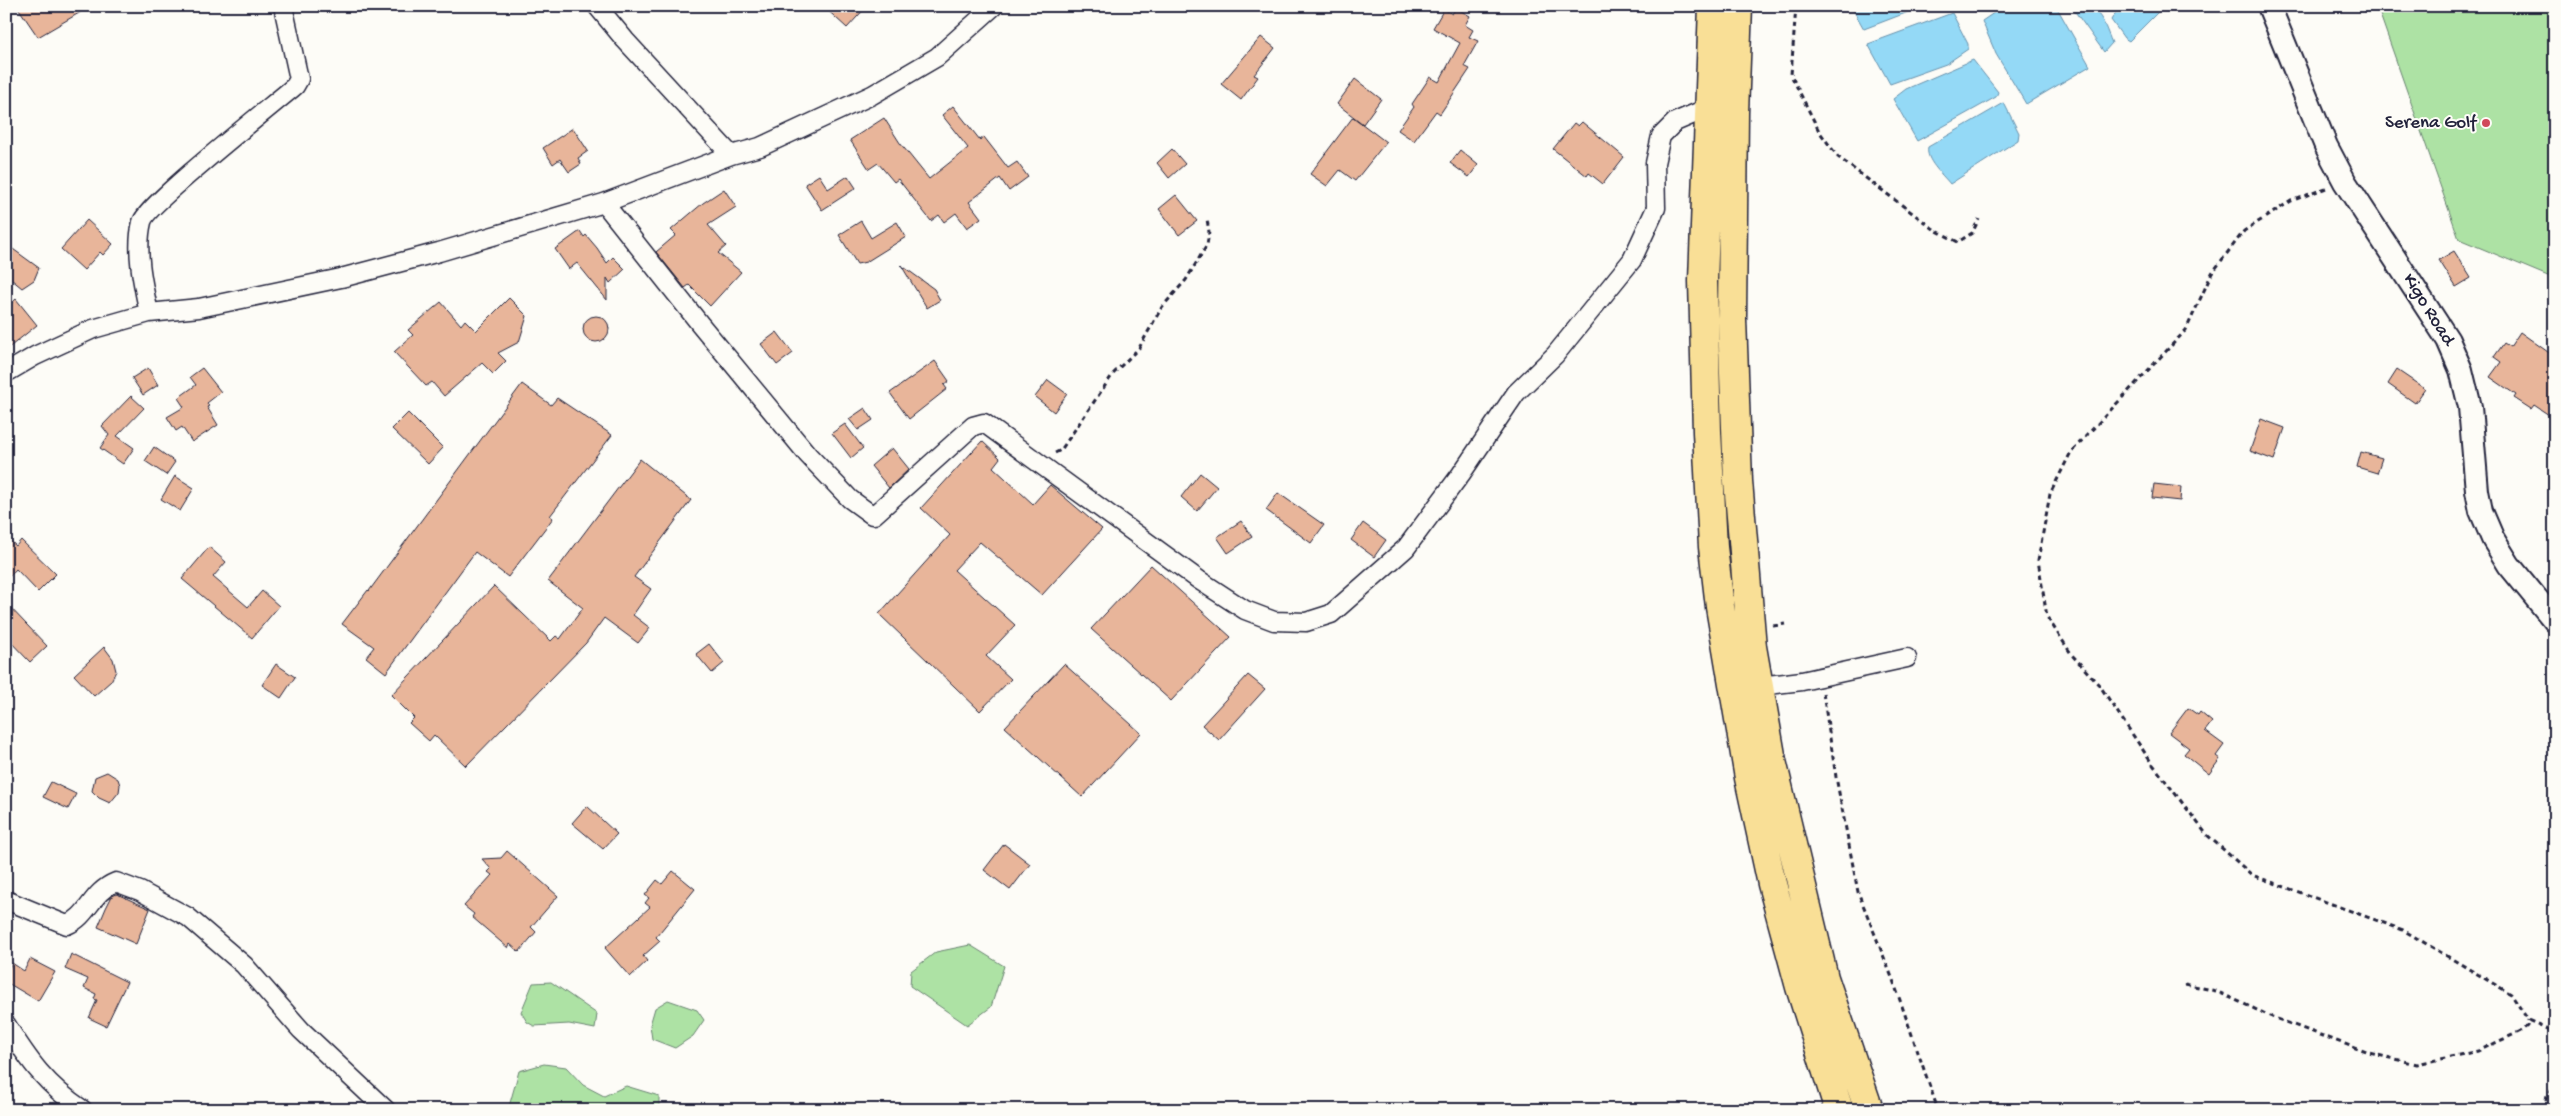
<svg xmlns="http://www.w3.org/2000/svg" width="2561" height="1116" font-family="'Gochi Hand',sans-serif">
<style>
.green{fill:#ade2a4;stroke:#688270}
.water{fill:#94d9f6;stroke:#6690ab}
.building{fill:#e8b59a;stroke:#22223b}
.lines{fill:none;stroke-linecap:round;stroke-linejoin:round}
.minor-casing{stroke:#22223b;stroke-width:21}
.tertiary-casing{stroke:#22223b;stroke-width:26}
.trunk-casing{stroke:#22223b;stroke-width:31}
.path{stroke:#22223b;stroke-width:3;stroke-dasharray:5 4;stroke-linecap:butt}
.minor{stroke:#fdfcf7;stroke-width:18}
.tertiary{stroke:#fdfcf7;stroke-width:22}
.trunk{stroke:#f9df96;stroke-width:28}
.poi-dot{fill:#d1495b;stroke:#fdfcf7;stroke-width:2}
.labels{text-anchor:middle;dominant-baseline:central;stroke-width:4;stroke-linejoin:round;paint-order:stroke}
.poi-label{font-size:19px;fill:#22223b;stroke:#fdfcf7;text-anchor:end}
.street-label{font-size:19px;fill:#22223b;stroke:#fdfcf7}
</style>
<rect width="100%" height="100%" fill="#fdfcf7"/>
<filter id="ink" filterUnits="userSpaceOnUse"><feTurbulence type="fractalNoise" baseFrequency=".02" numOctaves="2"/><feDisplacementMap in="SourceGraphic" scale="10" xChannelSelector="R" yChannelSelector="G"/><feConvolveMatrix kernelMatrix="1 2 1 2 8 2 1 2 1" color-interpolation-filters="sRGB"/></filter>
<g filter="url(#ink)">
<path class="green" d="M2377,6H2555V279L2459,239Z
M970,945L1004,966L991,1007L967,1025L910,986L911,971L936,952Z
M551,982L597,1014L595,1029L569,1024L534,1026L527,1022L521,1012L533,983Z
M668,1000L697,1010L704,1020L693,1036L675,1048L652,1039L650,1025L655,1008Z
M544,1064L566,1067L583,1085L604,1096L626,1086L659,1096V1110H508L519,1071Z"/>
<path class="water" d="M1851,6H1924L1864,29Z
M2004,6H2056L2090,66L2026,104L1996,54L1982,21Z
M2071,6C2101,6 2101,17 2112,43L2104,52Z
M2120,6H2164L2129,41L2124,38L2111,20Z
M1952,13L1968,44V49L1946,64L1890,84L1868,44Z
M1973,60L1998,92L1996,97L1917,141L1893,99L1906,89Z
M2004,103L2019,133L2018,140L1950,184C1942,174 1925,160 1928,147Z"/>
<path class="building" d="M17,6H91L38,37Z
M823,6H867L847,28Z
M1456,8L1470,16L1465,25L1473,30L1469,37L1478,41L1464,66L1470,69L1440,114L1436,111L1414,141L1398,130L1414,107L1412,104L1430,77L1439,82L1460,43L1433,28L1444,9L1452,14Z
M1261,37L1275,48L1254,75L1258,77L1241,100L1221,84Z
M1355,79L1381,99L1363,124L1337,104Z
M953,106L980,140L984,137L1008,168L1017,162L1028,177L1009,191L1000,178L969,202L981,218L967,228L956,213L944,222L939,215L931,221L898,179L894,182L878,163L869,169L850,140L884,118L900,143L929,179L968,148L942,115Z
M1353,117L1386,142L1355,181L1340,170L1327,186L1310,174Z
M1582,122L1624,157L1603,184L1589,173L1587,176L1553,149L1574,123L1578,126Z
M573,128L588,151L578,158L581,164L569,172L560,159L553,164L543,148Z
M1172,149L1185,164L1169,178L1157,163Z
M1460,150L1478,165L1469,177L1450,163Z
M819,175L828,189L848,176L856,188L822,210L805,184Z
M724,189L736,207L708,225L726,246L718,253L741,272L710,306L689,285L685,288L656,252L676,235L671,230L703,203Z
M1176,195L1197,221L1179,235L1159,209Z
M87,220L113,244L103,255L100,252L84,270L61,249Z
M861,221L871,238L897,222L906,237L866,262L857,264L839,235Z
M580,231L584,237L586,235L597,248L607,263L613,257L625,269L610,283L607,278V300L577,263L569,269L555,249Z
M6,244L39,268L34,280L22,288L6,275Z
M2454,251L2471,278L2456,287L2439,260Z
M901,265L934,289L940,300L927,308Z
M509,298L527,316L519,342L498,353L506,361L493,374L482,363L444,396L432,382L426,386L394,352L413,335L408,330L441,302L461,325L465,320L476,331Z
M16,299L37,325L6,350V308Z
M583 329a13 13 0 1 1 26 0a13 13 0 1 1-26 0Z
M777,332L793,353L777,365L761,344Z
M2520,332L2555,357V419L2534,405L2531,409L2514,398L2516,395L2490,377L2501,362L2494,357L2504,343L2510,347Z
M935,361L949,381L944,385L947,389L909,419L890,393Z
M148,368L158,385L143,395L132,378Z
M202,368L221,392L207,403L209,406L207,407L218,425L192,442L182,427L176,431L167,417L184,407L178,398L196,385L190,377Z
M2397,370L2425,389L2415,403L2388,384Z
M1048,380L1067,394L1054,412L1035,397Z
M522,384L551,405L557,398L612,435L550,516L553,518L508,577L475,552L386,673L366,657L374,647L342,624L368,590L369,591Z
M131,396L144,408L117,436L134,448L123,464L100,448L109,435L102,426Z
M865,408L873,420L858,430L849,419Z
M408,413L443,448L428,464L392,429Z
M2261,419L2285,428L2274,460L2250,451Z
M845,424L863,448L851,458L832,433Z
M982,441L1000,458L993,467L1033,504L1050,485L1102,529L1042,595L980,542L954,570L1015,625L986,656L1011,679L980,711L879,614L950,535L921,508Z
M154,447L175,462L166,475L145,461Z
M892,448L909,469L889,488L871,466Z
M2361,452L2382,458L2377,473L2357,467Z
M640,459L691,500L634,577L651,589L633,615L650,628L638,643L604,618L586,643L466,766L434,735L429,741L409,723L414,718L391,695L494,586L551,641L556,636L560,639L583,608L548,581Z
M1200,473L1217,487L1197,511L1181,497Z
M175,476L194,488L180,511L161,499Z
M2154,484L2181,487L2180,501L2152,498Z
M1278,493L1324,525L1311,543L1266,510Z
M1241,521L1252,537L1228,553L1217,537Z
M1363,523L1386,540L1374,557L1351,540Z
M6,537L16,546L21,540L56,574L38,592L16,569L6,580Z
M209,547L226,562L213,577L248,607L262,591L279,606L252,638L182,579Z
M1151,565L1231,637L1171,701L1091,629Z
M6,603L47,646L30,662L6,637Z
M709,644L724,663L712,673L696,654Z
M104,647L113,659L116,671L111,681L94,696L74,675Z
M276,664L295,677L281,698L262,685Z
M1064,664L1141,733L1082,797L1005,727Z
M1248,675L1265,689L1219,740L1202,725Z
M2188,708L2198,715L2200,712L2212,722L2205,731L2224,745L2216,756L2220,759L2209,774L2184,754L2189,748L2169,733Z
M107,772L118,779L120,785L119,792L110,803L99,798L92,791L95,777Z
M51,782L76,794L68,809L43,797Z
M587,806L617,834L603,849L572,823Z
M1004,844L1030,864L1010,890L984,870Z
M507,851L558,896L531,927L536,932L519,952L510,944L508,948L472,917L474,914L464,906L492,875L488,872L491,869L482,859L501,858Z
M673,871L695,889L656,937L660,941L643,956L647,961L630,977L605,948L650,907L645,903L649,898L645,895L657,880L662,884Z
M117,894L150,909L136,944L98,927L106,908L112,896Z
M71,954L127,982L106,1026L89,1018L97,1000L94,999L96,994L84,988L88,979L65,969Z
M30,959L55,972L38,1001L6,982V973L12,963L24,971Z"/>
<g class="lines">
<defs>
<path id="minor" d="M597,6L625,40L731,155
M604,203L700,324L808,455L850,499L872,515H874L973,426L984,423L1199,580L1245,610L1274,621L1306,622L1331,614L1406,548L1461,474L1516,393L1555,355L1632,260L1656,208L1655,163L1661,136L1675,122L1710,107
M149,313C143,285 135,251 142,222C146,205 273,105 295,86L299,79L283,6
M6,373L35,356L93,329L149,313L199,308L341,278L439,252L604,203L731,155L760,147L872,95L937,57L994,6
M1759,686L1802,681L1907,658
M6,900L67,925C89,916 91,892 116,882L140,891L188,917L244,965L301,1030L386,1110
M6,1024C29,1061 46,1085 83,1110"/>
<path id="tertiary" d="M2269,6L2326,146L2345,182L2448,340L2461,370L2470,407L2477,491L2481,511L2493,539L2509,565L2555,621"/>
<path id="trunk" d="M1713,6L1703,281L1707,432L1713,547L1720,607L1749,778L1772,884L1800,987L1839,1110
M1738,6L1734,113L1732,319L1738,481L1752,647L1772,761L1824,978L1869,1110"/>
</defs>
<use href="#minor" class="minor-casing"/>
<use href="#tertiary" class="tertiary-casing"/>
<use href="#trunk" class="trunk-casing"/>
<path class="path" d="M1796,6L1791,75L1819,131L1838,157L1935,230L1958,242L1972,233L1979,219
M2326,188L2291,201L2244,231L2212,273L2186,330L2071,452L2050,494L2038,560L2047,617L2072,655L2100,686L2151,762L2207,835L2252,875L2403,930L2511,994L2528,1020L2555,1032
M1055,453L1061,450L1113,374L1139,348L1162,307L1186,280L1207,245L1209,232L1207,219
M1773,626L1785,624
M1823,693L1836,777L1858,892L1893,980L1938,1110
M2185,984L2216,991L2272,1017L2369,1053L2417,1064L2478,1051L2521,1031L2527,1026L2528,1020
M2544,1110L2547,1096L2555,1086"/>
<use href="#minor" class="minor"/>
<use href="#tertiary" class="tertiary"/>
<use href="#trunk" class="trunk"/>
</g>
</g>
<circle class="poi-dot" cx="2486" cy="123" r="5"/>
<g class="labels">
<g class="poi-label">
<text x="2476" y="123">Serena Golf</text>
</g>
<g class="street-label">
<text transform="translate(2428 310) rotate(58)">Kigo Road</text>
</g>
</g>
<rect width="2561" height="1116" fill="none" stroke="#fdfcf7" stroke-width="25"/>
<rect x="12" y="12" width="2536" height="1091" fill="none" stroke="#22223b" stroke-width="2" filter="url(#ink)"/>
</svg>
